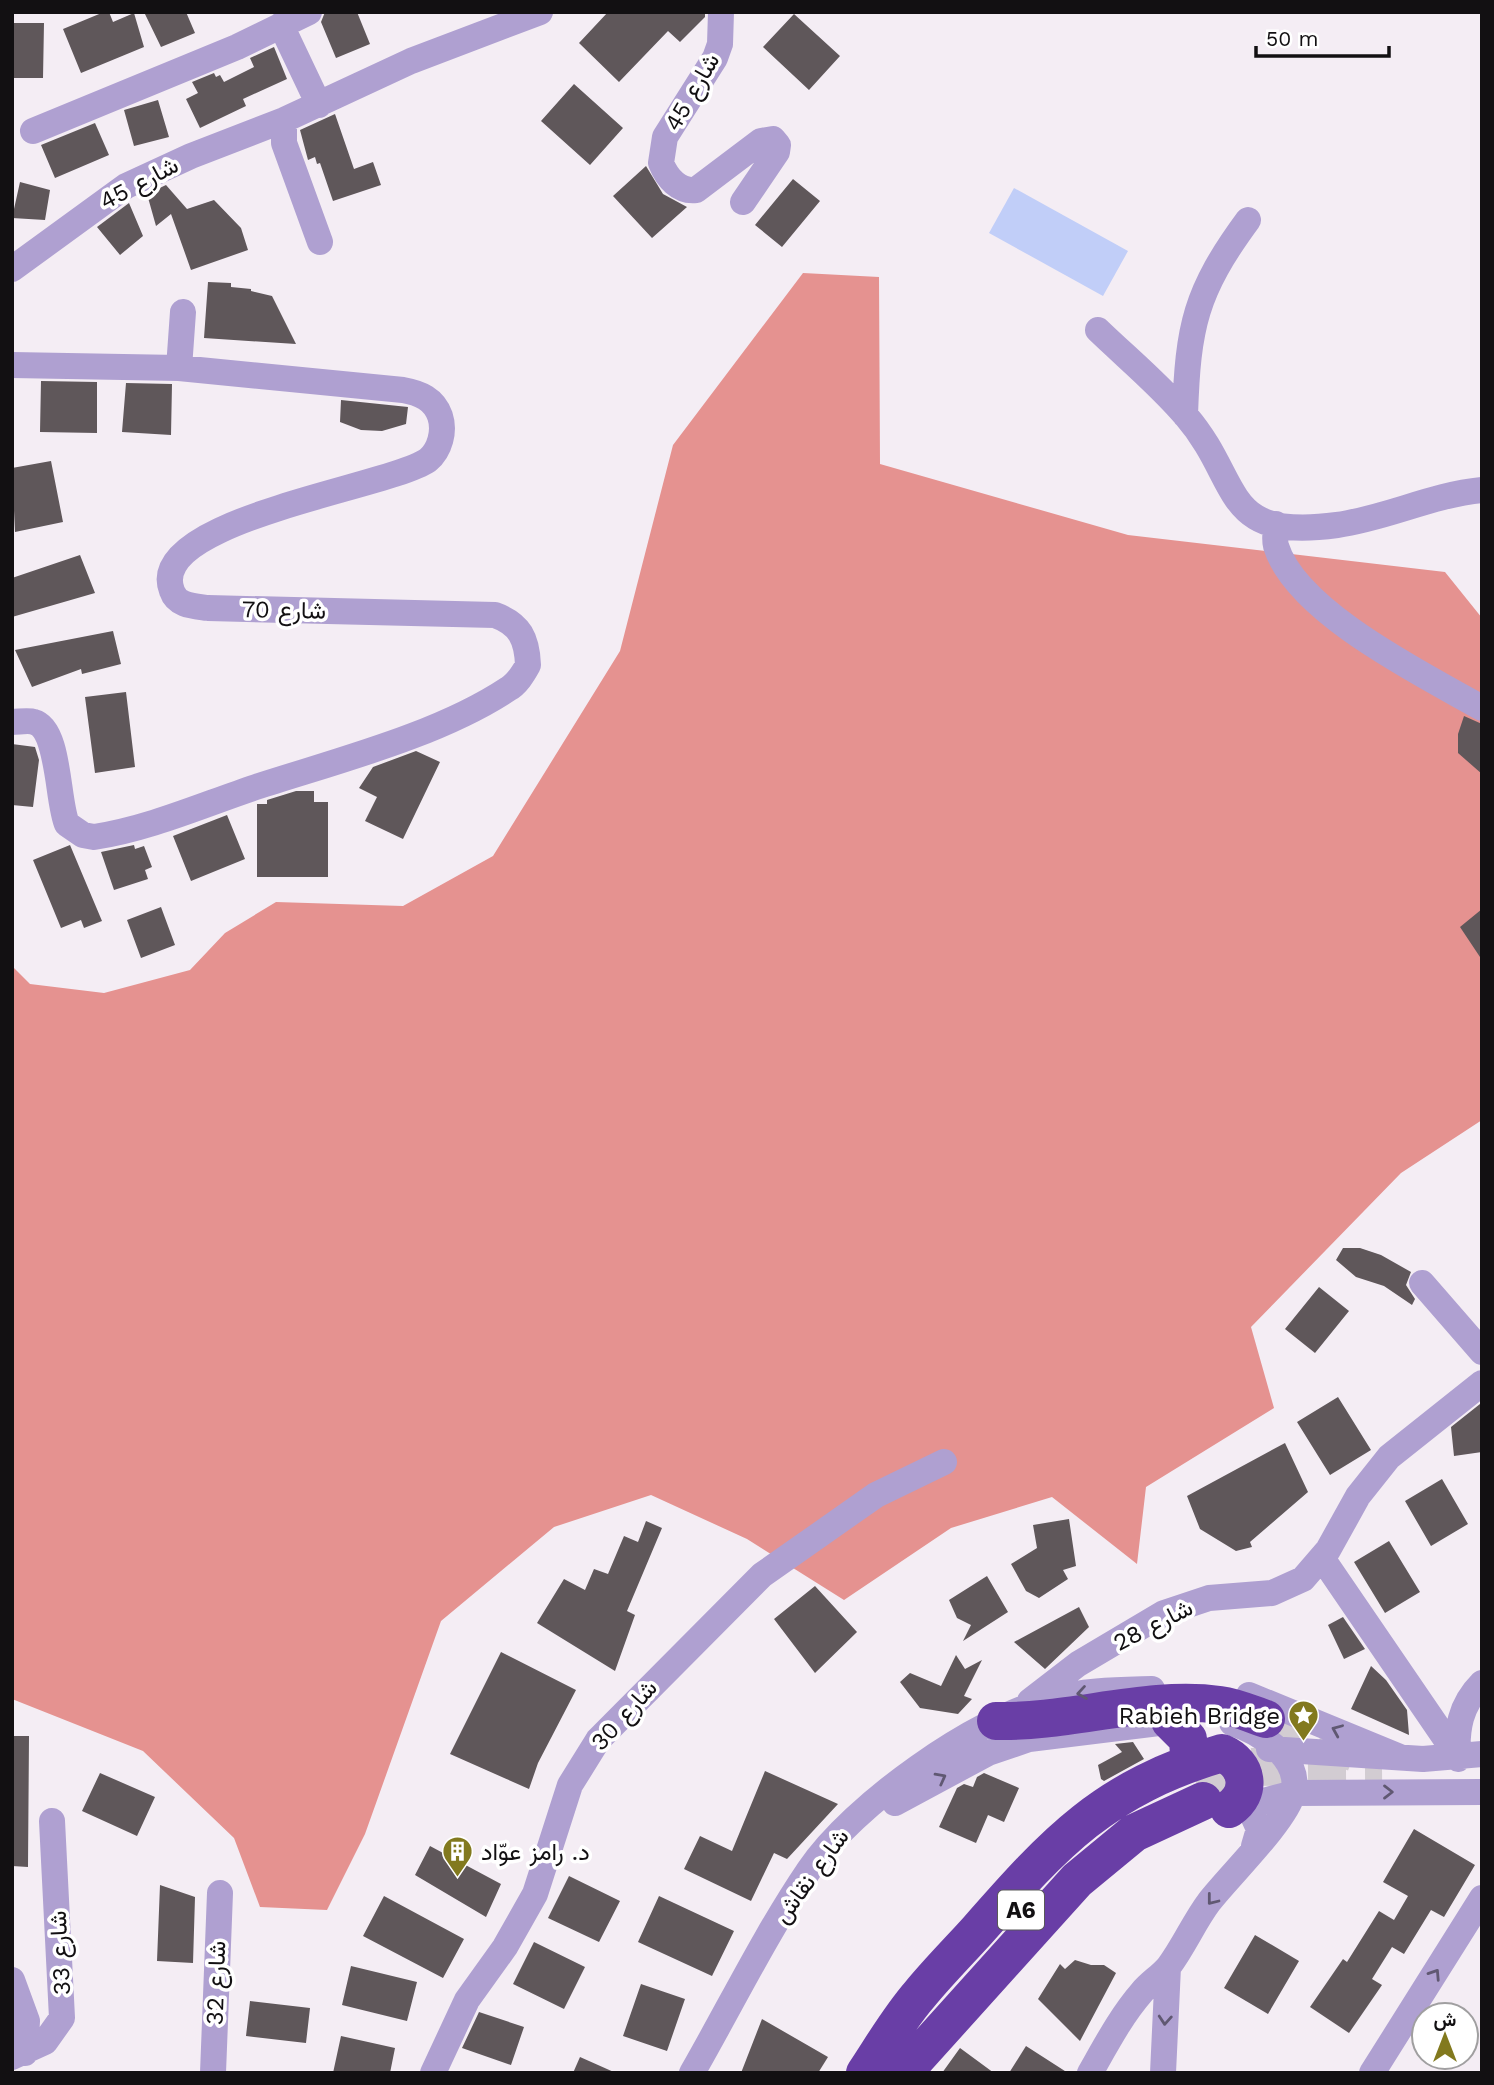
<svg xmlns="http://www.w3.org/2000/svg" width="1494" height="2085" font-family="'Work Sans',Vazirmatn,sans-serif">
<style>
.forest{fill:#e59290}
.water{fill:#c1cef8}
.building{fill:#5f575a}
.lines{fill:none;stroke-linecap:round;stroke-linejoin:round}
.highway-tunnel{stroke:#d2ccd2;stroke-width:38;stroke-dasharray:38 19;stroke-linecap:butt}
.minor{stroke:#afa0d1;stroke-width:26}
.highway{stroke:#693ea6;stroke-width:38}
.oneway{stroke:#605872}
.labels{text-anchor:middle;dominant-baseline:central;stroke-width:7;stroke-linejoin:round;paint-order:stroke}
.shield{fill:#fff;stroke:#595859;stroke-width:2}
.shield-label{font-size:23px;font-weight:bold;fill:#121012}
.street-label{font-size:24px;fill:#121012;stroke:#fff}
.poi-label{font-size:24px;fill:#121012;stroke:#fff;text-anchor:end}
</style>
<rect width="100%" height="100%" fill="#f4edf4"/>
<path class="forest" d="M803,273L879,277L880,464L1128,535L1445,572L1482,618V1120L1401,1173L1251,1327L1274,1408L1146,1487L1137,1564L1052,1497L951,1528L844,1600L747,1539L651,1495L554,1527L441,1621L365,1834L327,1910L260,1907L234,1838L143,1751L12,1699V966L30,984L104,993L190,970L225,933L276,902L403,906L493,856L620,651L673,445Z"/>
<path class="water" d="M1014,188L1128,251L1103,296L989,233Z"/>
<path class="building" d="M104,12H109L113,22L134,13L144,47L81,73L63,29Z
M144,12H186L195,33L161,47Z
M325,12H357L370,44L336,58L321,22Z
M608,12H705V17L680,42L668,31L619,82L579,43Z
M794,14L840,56L809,90L763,47Z
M12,23H44L43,78H12Z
M274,47L287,79L243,99L246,106L200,128L186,99L198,93L192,82L214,73L216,77L220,75L224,82L254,67L250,58Z
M574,84L623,128L590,165L541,121Z
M158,100L169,137L134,146L124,110Z
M335,114L354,169L373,162L381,185L333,201L320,163L317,164L315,157L308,160L300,130Z
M95,123L109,155L55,178L41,145Z
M646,166L663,194L687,207L652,238L613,196Z
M793,179L820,201L782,247L755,225Z
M20,182L50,190L45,220L12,218Z
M166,185L187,209L214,200L241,228L248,250L191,270L171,214L156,226L147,194Z
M129,203L143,236L120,255L97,227Z
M208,282L231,283V287L251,289V291L272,296L296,344L204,338Z
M41,381L97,382V433L40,432Z
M126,383L172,384L171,435L122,432Z
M341,400L408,407L406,424L382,431L361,430L340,422Z
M51,461L63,522L15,532L12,468Z
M80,555L95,593L12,617V578Z
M113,631L121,664L82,674L81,669L32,687L15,650Z
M126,692L135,767L95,773L85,697Z
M1464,716L1482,724V774L1458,753V734Z
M12,744L35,747L39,760L33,807L12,805Z
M416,751L440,762L403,839L365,821L377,797L359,788L373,767Z
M296,791H314V802H328V877H257V804H267V800Z
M227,815L245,859L191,881L173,836Z
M70,845L102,921L84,928L81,920L61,928L33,860Z
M134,845L135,849L144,846L152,867L145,870L148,879L114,890L101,852Z
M161,907L175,945L141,958L127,920Z
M1482,909V960L1460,927Z
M1343,1248H1360L1381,1255L1411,1272L1406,1285L1415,1299L1412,1305L1384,1286L1356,1277L1336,1260Z
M1319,1287L1349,1311L1315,1353L1285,1329Z
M1338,1397L1371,1450L1330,1475L1297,1422Z
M1480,1404L1482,1452L1454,1456L1451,1427Z
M1285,1443L1308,1492L1250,1542L1252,1547L1236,1551L1200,1529L1187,1496Z
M1442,1479L1468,1524L1431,1546L1405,1501Z
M1069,1519L1076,1566L1063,1570L1068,1579L1039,1598L1026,1591L1011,1564L1037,1548L1033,1525Z
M646,1521L662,1528L627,1611L635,1615L615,1671L537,1623L564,1579L585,1590L594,1569L608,1574L624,1536L638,1542Z
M1389,1541L1420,1592L1385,1613L1354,1562Z
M987,1576L1008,1612L963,1641L971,1625L957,1618L949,1600Z
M815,1586L857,1632L815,1673L774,1619Z
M1079,1607L1089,1627L1045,1669L1014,1642Z
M1343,1617L1365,1649L1344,1659L1328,1625Z
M501,1652L576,1690L538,1763L529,1789L450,1754Z
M956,1655L965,1669L982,1660L964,1696L972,1699L958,1714L920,1708L900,1682L910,1673L941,1686Z
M1371,1666L1386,1680L1407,1710L1409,1735L1351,1709Z
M12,1736H29L28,1867L12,1866Z
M1133,1742L1144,1759L1104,1781L1101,1779L1098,1765L1122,1752L1115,1744Z
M765,1771L838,1804L787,1859L774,1853L751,1901L684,1869L700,1836L732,1851Z
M100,1773L155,1797L137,1836L82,1811Z
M984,1773L1019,1788L1004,1822L988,1815L976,1843L939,1827L957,1788L964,1784L973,1787L977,1777Z
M1414,1829L1475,1865L1444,1917L1431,1910L1404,1954L1392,1947L1372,1979L1382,1985L1349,2033L1310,2007L1343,1959L1347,1962L1379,1911L1394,1920L1408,1896L1383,1882Z
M430,1846L501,1884L486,1917L415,1875Z
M569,1876L620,1901L599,1942L548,1918Z
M160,1885L195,1897L193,1963L157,1961Z
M384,1896L464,1939L443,1978L363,1936Z
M659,1896L734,1931L712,1976L638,1942Z
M1255,1935L1299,1961L1268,2014L1224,1988Z
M534,1942L585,1967L564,2009L513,1984Z
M1075,1960L1091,1965H1104L1116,1973L1080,2041L1038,1999L1060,1964L1065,1969Z
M351,1966L417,1982L407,2021L342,2005Z
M641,1984L685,1999L667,2051L623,2036Z
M250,2001L310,2008L306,2043L246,2036Z
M479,2012L524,2027L511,2065L462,2048Z
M762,2019L828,2057L818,2073H741Z
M341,2036L395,2048L390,2073H333Z
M1026,2046L1068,2073H1009Z
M960,2048L994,2073H942Z
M580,2057L616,2073H573Z"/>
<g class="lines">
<path class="highway-tunnel" d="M1266,1719L1366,1757
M1196,1782L1250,1767L1382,1766"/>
<path class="minor" d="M721,12L720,44L715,58L665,137L661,163C667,178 679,192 696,190L761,141L773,139L778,145L777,152L743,202
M281,25L319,105
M284,120V143L320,242
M33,131L237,47L309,12
M12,269L126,186L191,156L284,120L411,61L540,12
M1098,330C1127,358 1160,385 1186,416C1243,482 1219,541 1337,525C1387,518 1431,495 1482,490
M12,365L179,368L403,390C420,393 434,399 440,416C445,431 440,450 428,460C388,488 144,520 172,591C177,606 194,606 208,608L495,615C520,624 527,639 528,665C523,674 517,684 508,689C439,735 336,761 256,787C202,805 151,828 94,837L83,835L67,824C57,802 60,729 34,722C28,720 19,722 12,722
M179,368L183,312
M1185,415C1188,326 1195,292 1248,220
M1276,524C1276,531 1274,539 1276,546C1296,612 1424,675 1482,708
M1422,1283L1482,1352
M1322,1558L1458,1757
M1249,1695L1400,1757
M1030,1701L1078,1664L1164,1613L1209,1598L1272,1593L1303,1579L1328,1550L1358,1496L1389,1457L1482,1383
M1269,1749L1423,1759L1482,1754
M1458,1759C1456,1730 1460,1705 1482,1683
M895,1803L988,1753L1029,1739L1183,1720
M1254,1846L1259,1829L1248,1805L1294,1793L1482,1792
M12,1980L27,2021L25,2053
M12,2057L45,2042L62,2018L52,1821
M213,2073L220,1893
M433,2073L467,2000L505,1947L535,1894L570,1785L598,1740L762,1575L876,1495L944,1462
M692,2073C731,2005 765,1935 809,1870C853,1805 975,1718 1052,1699C1085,1690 1118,1690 1152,1689
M1090,2073C1106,2045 1121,2016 1142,1992C1150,1982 1161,1976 1169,1966C1184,1946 1194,1922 1209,1902C1230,1875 1285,1822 1293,1793C1303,1758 1258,1731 1232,1723
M1163,2073L1168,1967
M1372,2073L1482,1898"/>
<path class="highway" d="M996,1721C1070,1723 1146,1695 1220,1705C1236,1707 1251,1714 1266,1719
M1170,1721L1188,1739L1189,1756L1185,1765
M865,2073C883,2046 899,2018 920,1994C938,1972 958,1952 977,1931C1056,1841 1104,1788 1222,1753C1248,1764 1253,1793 1229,1809
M903,2073L1077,1880L1134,1833L1203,1801"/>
</g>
<defs><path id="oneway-chevron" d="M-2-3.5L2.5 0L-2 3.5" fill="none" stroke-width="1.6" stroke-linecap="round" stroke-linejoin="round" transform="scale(1.75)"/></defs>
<g class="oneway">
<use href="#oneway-chevron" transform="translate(1082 1693) rotate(171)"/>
<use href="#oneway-chevron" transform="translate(1337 1730) rotate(-157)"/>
<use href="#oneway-chevron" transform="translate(941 1778) rotate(-28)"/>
<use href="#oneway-chevron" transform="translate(1388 1792)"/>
<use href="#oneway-chevron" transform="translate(1212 1900) rotate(128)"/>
<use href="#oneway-chevron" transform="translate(1435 1974) rotate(-57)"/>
<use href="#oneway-chevron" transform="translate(1165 2020) rotate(94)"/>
</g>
<defs>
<symbol id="sight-pin" viewBox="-11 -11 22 30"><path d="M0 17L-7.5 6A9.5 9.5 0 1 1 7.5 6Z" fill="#82791e" stroke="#fff"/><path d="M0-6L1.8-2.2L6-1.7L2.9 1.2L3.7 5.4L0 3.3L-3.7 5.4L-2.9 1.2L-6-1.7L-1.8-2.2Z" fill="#fff"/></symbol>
<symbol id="building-pin" viewBox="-11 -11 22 30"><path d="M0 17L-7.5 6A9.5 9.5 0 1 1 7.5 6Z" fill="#82791e" stroke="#fff"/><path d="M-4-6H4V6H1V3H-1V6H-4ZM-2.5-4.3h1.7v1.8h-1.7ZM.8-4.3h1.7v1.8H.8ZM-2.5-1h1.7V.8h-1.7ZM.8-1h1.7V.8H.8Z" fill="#fff"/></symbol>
</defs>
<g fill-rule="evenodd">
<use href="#sight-pin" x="1286" y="1698" width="35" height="47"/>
<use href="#building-pin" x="440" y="1834" width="35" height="47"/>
</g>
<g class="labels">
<rect class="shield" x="998" y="1890.5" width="46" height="39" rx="5"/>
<g class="shield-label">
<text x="1021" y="1910">A6</text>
</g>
<g class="street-label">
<text transform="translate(692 92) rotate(-60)">شارع 45</text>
<text transform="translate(139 183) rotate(-28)">شارع 45</text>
<text transform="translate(284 610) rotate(1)">شارع 70</text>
<text transform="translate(1153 1625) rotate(-27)">شارع 28</text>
<text transform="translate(624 1715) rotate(-48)">شارع 30</text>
<text transform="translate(811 1876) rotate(-54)">شارع نقاش</text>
<text transform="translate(60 1953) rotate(-93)">شارع 33</text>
<text transform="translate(216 1983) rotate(-88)">شارع 32</text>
</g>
<g class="poi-label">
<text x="1280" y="1716">Rabieh Bridge</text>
<text x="481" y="1852" text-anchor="start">د. رامز عوّاد</text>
</g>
</g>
<rect width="1494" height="2085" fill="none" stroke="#121012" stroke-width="28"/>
<g transform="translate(1445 2036)"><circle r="33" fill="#ffffff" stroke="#a09fa0" stroke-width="2"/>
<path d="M0-5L12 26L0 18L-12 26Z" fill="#82791e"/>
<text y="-10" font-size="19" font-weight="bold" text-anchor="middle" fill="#121012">ش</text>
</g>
<path d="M1256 46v10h133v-10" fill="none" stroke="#121012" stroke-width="3.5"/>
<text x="1266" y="46" font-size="21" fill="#121012" stroke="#ffffff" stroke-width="5" paint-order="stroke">50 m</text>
</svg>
